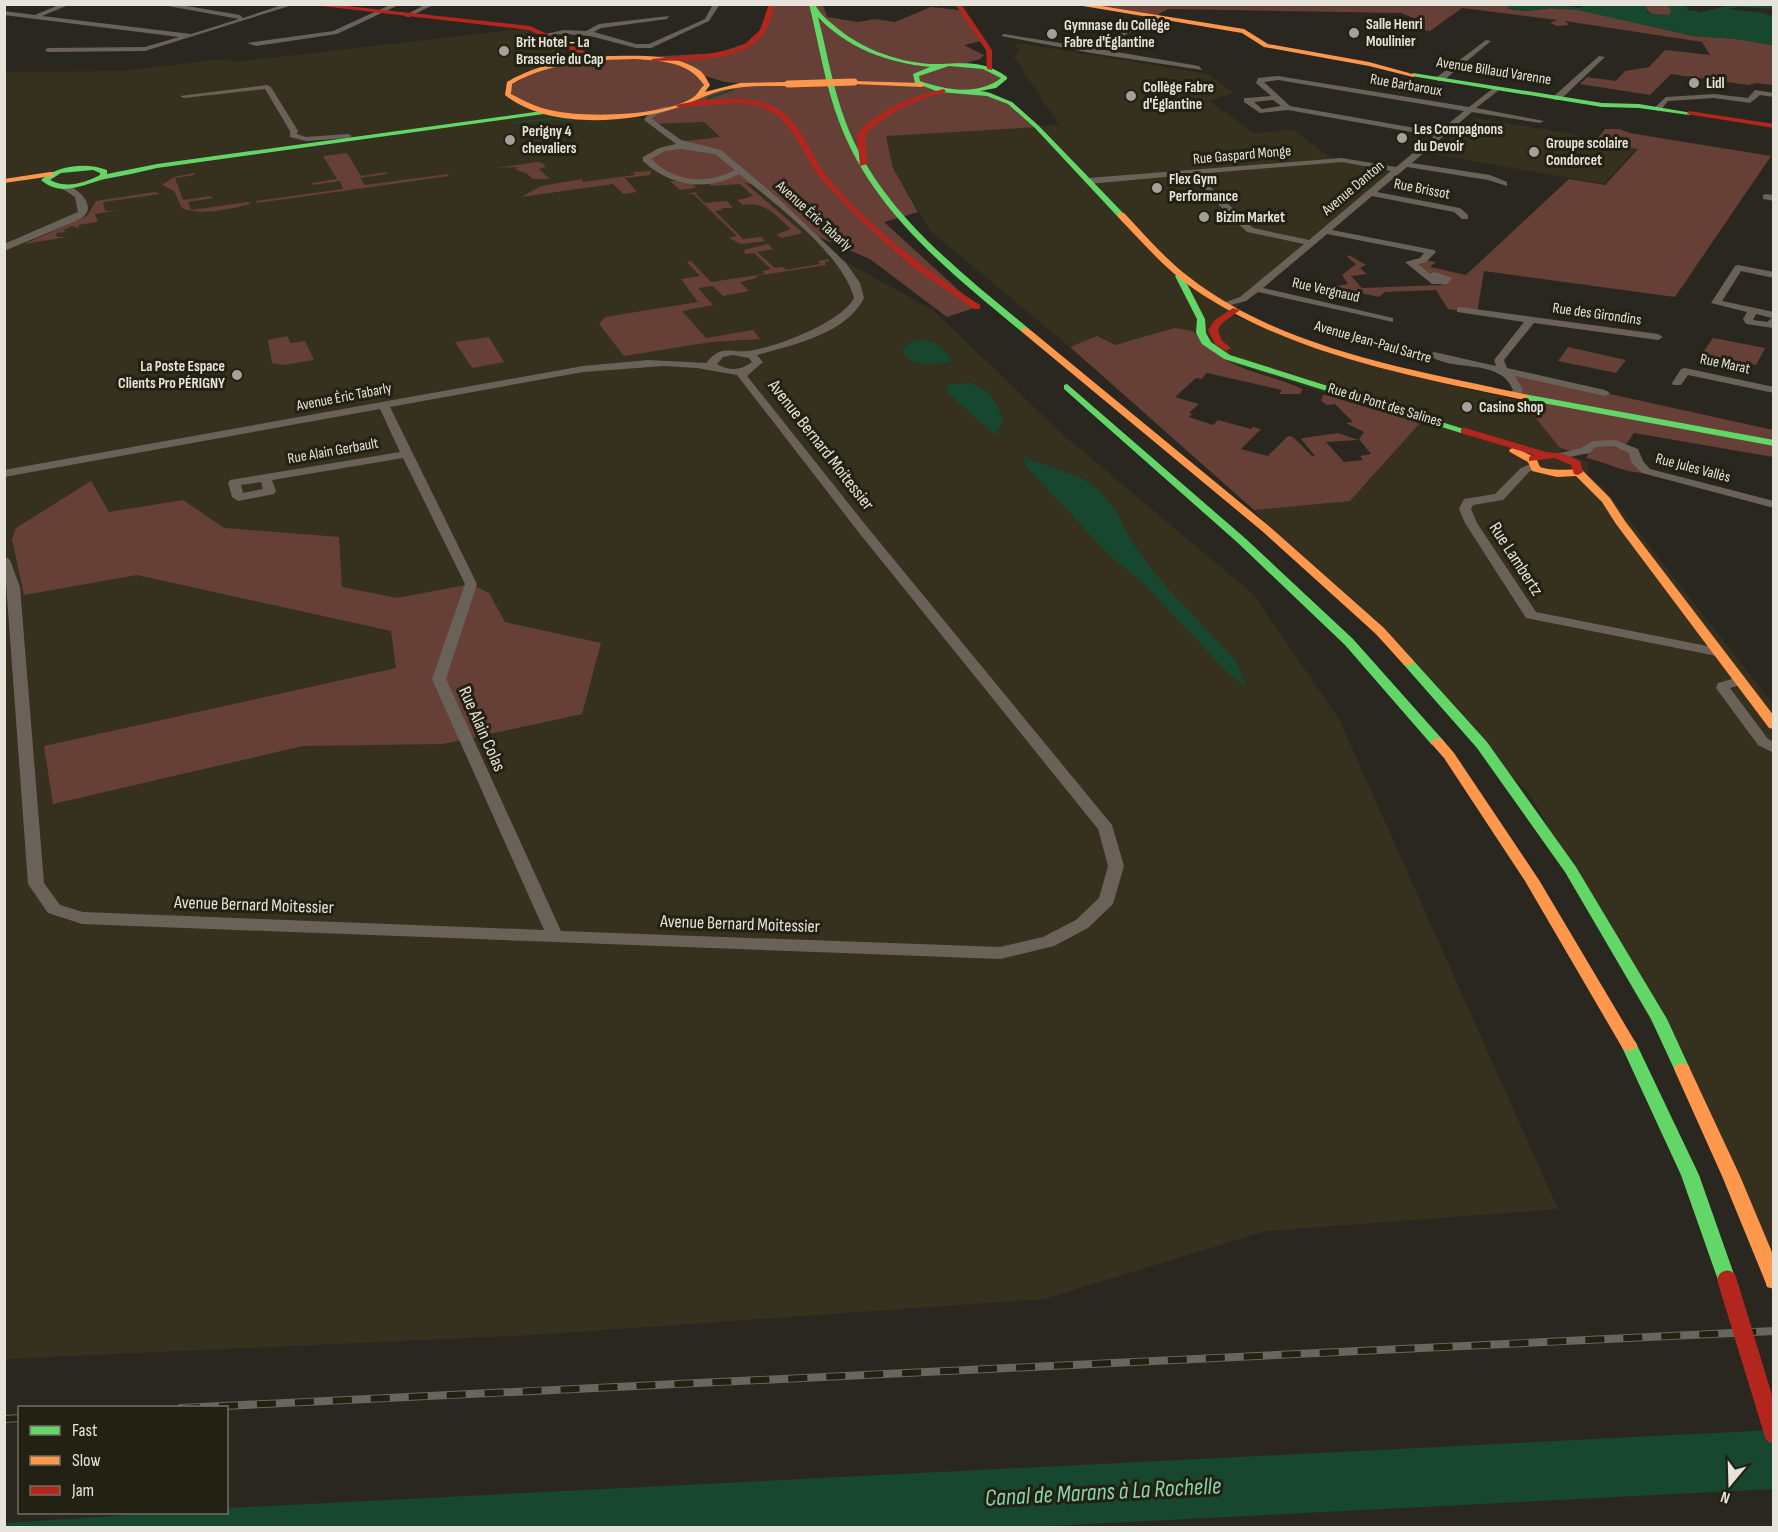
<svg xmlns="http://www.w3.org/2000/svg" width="1778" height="1532" font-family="'Sofia Sans Condensed',sans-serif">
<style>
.built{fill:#35311e}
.green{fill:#664036;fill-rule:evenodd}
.water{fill:#184730}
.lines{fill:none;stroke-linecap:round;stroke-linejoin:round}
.stream{stroke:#184730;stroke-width:2}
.street{fill:#6a6258;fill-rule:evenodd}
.fast{fill:#63d668;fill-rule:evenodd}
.slow{fill:#ff974d;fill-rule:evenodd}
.jam{fill:#b3261e;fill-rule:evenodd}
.rail-casing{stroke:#6a655d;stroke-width:8}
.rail{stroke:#232113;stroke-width:6;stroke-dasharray:19;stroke-linecap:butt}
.slow-bridge{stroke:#ff974d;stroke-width:7}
.jam-bridge{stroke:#b3261e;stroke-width:19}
.poi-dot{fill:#a3a199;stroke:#232113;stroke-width:2}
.labels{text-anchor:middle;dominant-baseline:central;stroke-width:6;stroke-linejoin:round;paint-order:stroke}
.far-poi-label{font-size:15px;font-weight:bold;fill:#e5e3da;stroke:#232113;text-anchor:start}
.far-street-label{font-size:15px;fill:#e5e3da;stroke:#232113}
.street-label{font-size:18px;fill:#e5e3da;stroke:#232113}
.near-water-label{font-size:24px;font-style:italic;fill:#86d6ab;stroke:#232113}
</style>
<rect width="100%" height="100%" fill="#292720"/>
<path class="built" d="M530,28L566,49L560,63L614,116L704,122L721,137L839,258L933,310L1061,433L1253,594L1339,719L1558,1209L1266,1231L1044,1299L534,1335L5,1359L4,72L123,71L223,59L234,62Z
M1019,43L1208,74L1234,93L1209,101L1254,133L1294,130L1328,156L1400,168L1229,313L1268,330L1341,356L1453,386L1522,401L1563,451L1588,462V477L1604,488L1773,704V1253L1532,797L1254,510L1365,485L1419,423L1234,364L1174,328L1115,345L1096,336L1070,347L931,232L893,168L885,136L1003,127L1058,125L1061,128L1014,57L1020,51L1015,44Z
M1475,118L1573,134L1589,142L1636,149L1604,184L1432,154Z"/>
<path class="green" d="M1507,4L1509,9L1526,11L1552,8L1579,10L1694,36L1736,39L1773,45V85L1757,83L1748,85L1671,74L1650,95L1580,84L1587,77L1616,81L1625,71L1649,67L1665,50L1710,55L1702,42L1565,21L1569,25L1557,26L1550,23L1557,20L1462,8L1430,31L1409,28L1421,21L1401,13L1168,9L1154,17L1075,5Z
M772,5H823L827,17L858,22L875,19L895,22L931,7L959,10L982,41L964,45L984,55L980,59L962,64L981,67L1004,76L984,90L999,97L1038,127L886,136L893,168L918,212L884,222L977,307L947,317L870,259L814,235L757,185L745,183L802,232L800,234L781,238L777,234L791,229C775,215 765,201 743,205L744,206L736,199L738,200L753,196L740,184L711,186L707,183L693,185L696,188L680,190L670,181H703L670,177L646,159C655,150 670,152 678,142L720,137L704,122L651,124L653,113L614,116L546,112L515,102L509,86L547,66L627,58L718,53L755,40ZM705,76L725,82L754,84L701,94Z
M1643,5H1668L1672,12L1669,15H1655L1661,17L1659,20L1644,21L1637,16L1651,14Z
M1605,129H1620L1629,133L1771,156L1675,297L1484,271L1477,313L1448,309L1436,290L1385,292L1379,297L1332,287L1348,284L1342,275L1356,264L1347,257L1349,255L1366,265L1360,268L1367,274L1351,276L1362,288L1442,285L1410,262L1423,260L1436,262L1430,267L1466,275L1569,179L1605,185L1638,149L1595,142Z
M347,153L361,176L386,172L387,174L360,178L365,185L448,174L449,176L257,203L256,201L343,189L340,181L313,185L312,183L337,179L323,156Z
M537,162L542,163L546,167L539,169L550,179H533L526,173L516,170L517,167L497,168Z
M651,171L650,175L625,178L637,192L623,194L613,184L521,197L541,186L582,179L583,182L635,175L633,172Z
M194,173L195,175L175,178L183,200L211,196L213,198L188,202L191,210L249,202L250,204C232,209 200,216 182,208L174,191L162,185L174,177Z
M702,191L695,193L705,203L727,201L733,208H721L723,210L715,211L743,239L761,237L765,241L741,244L729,238L737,236L693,194H685Z
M155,192L160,194L103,202L105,211L119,210L95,214L98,222L78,225L79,228L72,226L63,230L66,232L56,233L57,237H67L24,244L87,216L96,201Z
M768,244L773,249L757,252L775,268L783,267L786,270L820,264L818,261L829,259V261L825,262L826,265L756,276L757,278L740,282L749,291L723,296L713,286L698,288L713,305L682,311L706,338L753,330L760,339L711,342L624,356L599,324L605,317L698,302L681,279L700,276L687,262L691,261L711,282L764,274L763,271L771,269L754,253L745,254L744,250Z
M1174,328L1193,331C1227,373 1258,369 1303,389L1300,394H1279L1282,390L1207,373L1201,379L1196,378L1175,397L1199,404L1189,413L1192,414L1189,417L1213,425L1218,420L1251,429L1253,427L1261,429L1241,449L1268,456L1288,436L1293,437L1312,456H1315L1301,439L1303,438L1338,433L1358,440L1326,442L1344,462L1363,460L1360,456L1371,454L1359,439L1364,432L1346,423L1353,422L1335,404L1327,405L1321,401L1323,395H1326L1420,423L1350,501L1254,510L1070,347L1097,336L1115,345Z
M287,336L291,343L305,341L314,360L283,365L272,363L268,340Z
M489,337L504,362L472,368L455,342Z
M1713,338L1765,348L1756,365L1702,354Z
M1568,347L1626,360L1616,373L1558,361Z
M1501,370L1773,430V457L1634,433L1625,446L1651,473C1624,474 1610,463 1586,458L1588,455L1585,451L1577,453L1560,448L1518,396V390Z
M91,481L109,512L183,500L224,528L339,537L342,587L397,598L471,584L489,593L505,622L601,643L582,714L443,744L303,746L53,804L44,746L396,668L391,631L137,575L24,595L12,539L16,528Z"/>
<path class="water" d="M1553,4L1578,8L1590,4L1645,5L1648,13L1668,15L1672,12L1668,5H1686L1688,10L1701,12L1723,7L1725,5H1773V9L1742,7L1727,9L1764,13L1773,17V45L1736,39L1693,36L1578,10L1549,8L1526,11L1510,9L1507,5Z
M924,340L937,344L951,357L950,362C934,364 909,369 902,349L913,341Z
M970,383C992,392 995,399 1003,421L995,435L949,394L945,385Z
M1024,457L1081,478L1098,489L1115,509L1133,544L1162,582L1236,661L1247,688L1224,669L1145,585L1109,555L1026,466Z
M1773,1430V1489L1011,1528H5V1523L161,1513L226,1512L227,1508Z"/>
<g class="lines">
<path class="stream" d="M708,98L732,90
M512,123L552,119L572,121"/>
<path class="street" d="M61,4H71L42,16L191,34L239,19L157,4H175L240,15L243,18L285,4H296L145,51L48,52L45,50L48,48L145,47L179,37L4,15V11L35,15Z
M392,4H401L337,34L256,46L247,43L333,31Z
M426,4H435L409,17L404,16Z
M713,4H720L709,21L651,48H636L590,36L564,34L548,36L545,34L564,30L586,31L599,24L669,16L667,19L601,28L594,32L636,44H649L705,19Z
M1154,15L1156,18L1099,49L1199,66L1202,70L1091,53L1001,36L1004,34L1091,48Z
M1486,40L1491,41L1443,81H1437V77Z
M1599,56L1605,57L1560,100H1554V96Z
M1278,76L1469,107L1496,86L1499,90L1476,108L1544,121L1540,123L1472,112L1412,163L1490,175L1507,182V186L1488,180L1407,167L1377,192L1460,208L1468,215V219H1462L1454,212L1372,196L1332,230L1434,250L1436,252L1426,262L1418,264L1430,274L1434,272L1450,277L1452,279L1447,284H1432L1405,262L1420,258L1424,253L1327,234L1263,288L1393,318V322L1258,292L1246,301L1223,307V303L1240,297L1304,244L1247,232L1188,175L1088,184L1084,181L1088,178L1342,158L1396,167L1434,136L1288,110L1260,113L1244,102V98H1247L1271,96L1256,83L1258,78ZM1278,80L1464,111L1438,132L1290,106L1264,82ZM1273,100L1281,106L1262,109L1254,102ZM1342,162L1391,171L1309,240L1253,228L1197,174Z
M267,85L271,87L298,131L297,134L306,137L348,134L352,136L348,138L306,141L290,137V131L265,89L184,98L180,96Z
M1755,90L1774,93V97L1760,95L1750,103L1714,98L1668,101L1660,111L1653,109L1666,97L1714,94L1748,98Z
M667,106L671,108L670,110L656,115L652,119L681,140L721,150L778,198L846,263L860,283L864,298C846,334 793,345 757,355L763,362L747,376L868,528L1112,825L1124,866L1113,904L1088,928L1054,946L1000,959L82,924L48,913L28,884L4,556L10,560L20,587L44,883L60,905L83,912L544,930L432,679L465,584L403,458L272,480L276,491L274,494L238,501L232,497L228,483L230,480L400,452L380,409L4,477V470L583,366L648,360L706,363C722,344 728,353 748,351C775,348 842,322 854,298C843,254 774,203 739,174C707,192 669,186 643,161V157L659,148L676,144L644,120L650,111ZM680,149L715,154L735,170C706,185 674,182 651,159L665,151ZM733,355L749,358L752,362C741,371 729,371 717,364L723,357ZM664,366L697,368L737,375L860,534L1098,829L1108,866L1099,898L1076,920L1043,937L1000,947L561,931L446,679L477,584L390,407L583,372ZM261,482L263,489L243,493L241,485Z
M61,184C73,184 96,202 85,215C83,218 79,219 76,221L4,251V244L78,212L75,197L61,188Z
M1766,194L1774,195V201L1763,199V195Z
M1738,265L1774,272V278L1741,271L1722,301L1774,312L1773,328L1746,324L1743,319L1747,312L1711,303L1735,266ZM1756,314L1772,318L1767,322L1753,320Z
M1460,307L1658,334L1663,337L1658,340L1534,323L1504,360L1507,368L1605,390L1610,393L1605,396L1515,376L1523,390L1519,397L1515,398L1510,395L1513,390C1500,357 1452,373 1429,355L1434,352L1496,366L1494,360L1524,322L1457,312V308Z
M1685,368L1774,387V393L1688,375L1681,385H1673L1672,383L1681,369Z
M1615,440L1638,449L1643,461L1650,469L1774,501V508L1642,473L1631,462L1629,453L1614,446L1596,447L1589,453L1560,459L1554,456L1556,454L1581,448L1593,441Z
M1533,463L1539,466L1529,472L1503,500L1473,505L1471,509L1477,523L1536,612L1717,648L1724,652L1722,655L1717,656L1526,618L1465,523L1459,509L1464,499L1495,494L1521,468Z
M1739,677L1744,678L1746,681L1744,684L1730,688L1768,739L1774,742V753L1758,745L1716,688L1718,683Z"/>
<path class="fast" d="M809,4H815C819,14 829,21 837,28C865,51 905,65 941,64C966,63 985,61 1007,77V79L996,88L980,91L990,93L1012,102L1039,126L1125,215L1118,217L1035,128L1008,104L987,96L939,92L915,83L913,74L930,67C888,63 847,48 818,17C827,52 833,89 846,123C879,210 958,270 1028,328V332H1022C951,273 874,213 840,124C825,86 819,44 809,4ZM949,66L983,69L1001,78C978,96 945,90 920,81L919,76Z
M1413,73L1602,103L1639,104L1692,113L1689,115L1639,108L1602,107L1411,76Z
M542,111L544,114L157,168C140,172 122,176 105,179C83,184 62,198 41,180C58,165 86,162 107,170V174L157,164ZM93,170L100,173V175C84,183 67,189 50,180L61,173Z
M1179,273L1183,276L1205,319L1206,333L1211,342L1230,355L1470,431L1469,433H1461L1224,359L1202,344L1196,333L1197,319L1175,276Z
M1067,384L1246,539L1353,639L1442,739L1444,742L1442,745H1432L1345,645L1238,543L1064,389V385Z
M1524,394L1774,440V446L1521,399L1519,397Z
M1408,658L1412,659L1487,742L1576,867L1667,1019L1690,1069L1688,1073L1682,1075L1676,1073L1651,1019L1565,872L1477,748L1404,665L1402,662Z
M1629,1039L1635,1041L1637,1045L1699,1175L1736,1280L1734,1285L1727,1288L1720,1285L1718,1280L1681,1175L1621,1045L1623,1041Z"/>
<path class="slow" d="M1072,4H1089L1244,29L1268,44L1369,62L1416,75L1413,77L1369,66L1264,47L1242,33Z
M609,56C637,56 673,53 699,70C704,73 707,80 710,85L705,92L740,83L788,82L791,84L788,86C767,86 745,85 724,90C706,94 690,104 673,109C624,123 547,129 505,95L507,82C539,63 572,59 609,56ZM635,59C661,61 688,61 704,85C701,88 698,93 695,96C667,117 583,118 550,110C536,107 524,101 511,94L512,84C550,62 592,60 635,59Z
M852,81L922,83L925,85L922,87L854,84Z
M50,172H53V176L4,183V179Z
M1118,213H1124C1145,235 1165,259 1189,277C1281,349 1413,370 1524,394L1529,397L1524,400C1411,376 1291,355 1194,289C1165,269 1142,242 1118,217Z
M1022,328H1028L1270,527L1384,628L1412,659L1414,662L1412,665H1404L1376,634L1262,531L1022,332Z
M1514,447L1536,458L1540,467C1555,472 1567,468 1582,470L1610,498L1625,521L1774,716V729L1769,728L1616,524L1602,502L1576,476L1557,477L1532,471L1528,462L1510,452L1509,450Z
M1437,738L1442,739L1454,753L1539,880L1637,1045L1635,1049L1629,1051L1623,1049L1525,881L1444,758L1430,742Z
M1682,1063L1688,1065L1690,1069L1740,1176L1774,1257V1289L1767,1287L1765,1281L1722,1176L1674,1069L1676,1065Z"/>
<path class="jam" d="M304,4H328L530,26L593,55L590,57L572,51L529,30Z
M769,4H775C771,16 769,30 759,39C734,63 686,60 654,61L651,59L708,54L733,49L745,44L760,30Z
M955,4H961L992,50V70L987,69L986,50Z
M944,89L946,92C914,100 889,112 865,134L867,164L860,166L857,134C880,109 911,96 944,89Z
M739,99C755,100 773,103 786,115C805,132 812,159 829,179C872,229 924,270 980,305V309H974L913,267L858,218L817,174L793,133L780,117L760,106L739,103L678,107L675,105L702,100Z
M1689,111L1774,124V128L1687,114Z
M1233,308L1240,310L1221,324L1218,330L1222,341L1231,348L1226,351L1215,344L1208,330L1215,320Z
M1465,428L1546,452L1564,454L1580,461L1583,472L1578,475L1574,474L1571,465L1555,458L1529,461V457L1534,455L1461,433V429Z"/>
<defs>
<path id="rail" d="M181,1408L1774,1331
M4,1419L20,1418"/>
</defs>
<use href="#rail" class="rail-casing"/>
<use href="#rail" class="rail"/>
<path class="slow-bridge" d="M788,84L854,82"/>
<path class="jam-bridge" d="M1727,1280L1774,1434"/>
</g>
<g class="poi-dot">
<circle cx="1354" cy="33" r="6"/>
<circle cx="1052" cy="34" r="6"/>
<circle cx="504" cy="51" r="6"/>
<circle cx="1694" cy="83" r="6"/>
<circle cx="1131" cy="96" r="6"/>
<circle cx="1402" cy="138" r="6"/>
<circle cx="510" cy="140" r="6"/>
<circle cx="1534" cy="152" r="6"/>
<circle cx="1157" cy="188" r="6"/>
<circle cx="1204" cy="217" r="6"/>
<circle cx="237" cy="375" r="6"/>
<circle cx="1467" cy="407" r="6"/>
</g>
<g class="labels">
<g class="far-poi-label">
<text x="1366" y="24">Salle Henri<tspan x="1366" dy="17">Moulinier</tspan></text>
<text x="1064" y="25">Gymnase du Collège<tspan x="1064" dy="17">Fabre d'Églantine</tspan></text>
<text x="516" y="42">Brit Hotel - La<tspan x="516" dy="17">Brasserie du Cap</tspan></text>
<text x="1706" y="83">Lidl</text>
<text x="1143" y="87">Collège Fabre<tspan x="1143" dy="17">d'Églantine</tspan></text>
<text x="1414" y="129">Les Compagnons<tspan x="1414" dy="17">du Devoir</tspan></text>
<text x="522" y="131">Perigny 4<tspan x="522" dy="17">chevaliers</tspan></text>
<text x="1546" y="143">Groupe scolaire<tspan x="1546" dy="17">Condorcet</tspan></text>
<text x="1169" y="179">Flex Gym<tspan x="1169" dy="17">Performance</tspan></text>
<text x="1216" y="217">Bizim Market</text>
<text x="225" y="366" text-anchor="end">La Poste Espace<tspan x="225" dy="17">Clients Pro PÉRIGNY</tspan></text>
<text x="1479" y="407">Casino Shop</text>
</g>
<g class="far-street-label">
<text transform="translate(1494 71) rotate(9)">Avenue Billaud Varenne</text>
<text transform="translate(1406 85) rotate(10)">Rue Barbaroux</text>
<text transform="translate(1242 155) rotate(-5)">Rue Gaspard Monge</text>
<text transform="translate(1353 188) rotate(-40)">Avenue Danton</text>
<text transform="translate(1422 189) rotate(11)">Rue Brissot</text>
<text transform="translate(814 216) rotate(42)">Avenue Éric Tabarly</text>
<text transform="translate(1326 290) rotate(13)">Rue Vergnaud</text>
<text transform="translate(1597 314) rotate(8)">Rue des Girondins</text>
<text transform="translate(1373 342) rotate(16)">Avenue Jean-Paul Sartre</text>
<text transform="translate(1725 364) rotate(12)">Rue Marat</text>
<text transform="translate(344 397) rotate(-11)">Avenue Éric Tabarly</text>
<text transform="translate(1385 405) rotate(17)">Rue du Pont des Salines</text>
<text transform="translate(333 451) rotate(-10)">Rue Alain Gerbault</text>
<text transform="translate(1693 468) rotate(15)">Rue Jules Vallès</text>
</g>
<g class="street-label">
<text transform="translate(821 445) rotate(52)">Avenue Bernard Moitessier</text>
<text transform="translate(1516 559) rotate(57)">Rue Lambertz</text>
<text transform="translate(482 729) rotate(66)">Rue Alain Colas</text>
<text transform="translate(254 905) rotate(2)">Avenue Bernard Moitessier</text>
<text transform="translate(740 924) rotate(2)">Avenue Bernard Moitessier</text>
</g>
<g class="near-water-label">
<text transform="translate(1103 1492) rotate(-3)">Canal de Marans à La Rochelle</text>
</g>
</g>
<rect width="1778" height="1532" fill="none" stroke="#e5e3da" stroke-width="12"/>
<rect x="18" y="1406" width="210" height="108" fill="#232113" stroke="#716f63" stroke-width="1.5"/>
<rect x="30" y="1426" width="30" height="9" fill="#63d668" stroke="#716f63" stroke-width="1.5"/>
<text x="72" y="1436" font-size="18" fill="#e5e3da">Fast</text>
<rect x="30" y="1456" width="30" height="9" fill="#ff974d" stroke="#716f63" stroke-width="1.5"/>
<text x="72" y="1466" font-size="18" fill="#e5e3da">Slow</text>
<rect x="30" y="1486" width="30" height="9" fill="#b3261e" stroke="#716f63" stroke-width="1.5"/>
<text x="72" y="1496" font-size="18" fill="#e5e3da">Jam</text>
<g transform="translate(1730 1484) rotate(199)" stroke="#232113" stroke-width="4.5" paint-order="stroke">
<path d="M0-4.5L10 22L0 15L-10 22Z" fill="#e5e3da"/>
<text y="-9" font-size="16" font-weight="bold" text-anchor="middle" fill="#e5e3da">N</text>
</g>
</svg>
